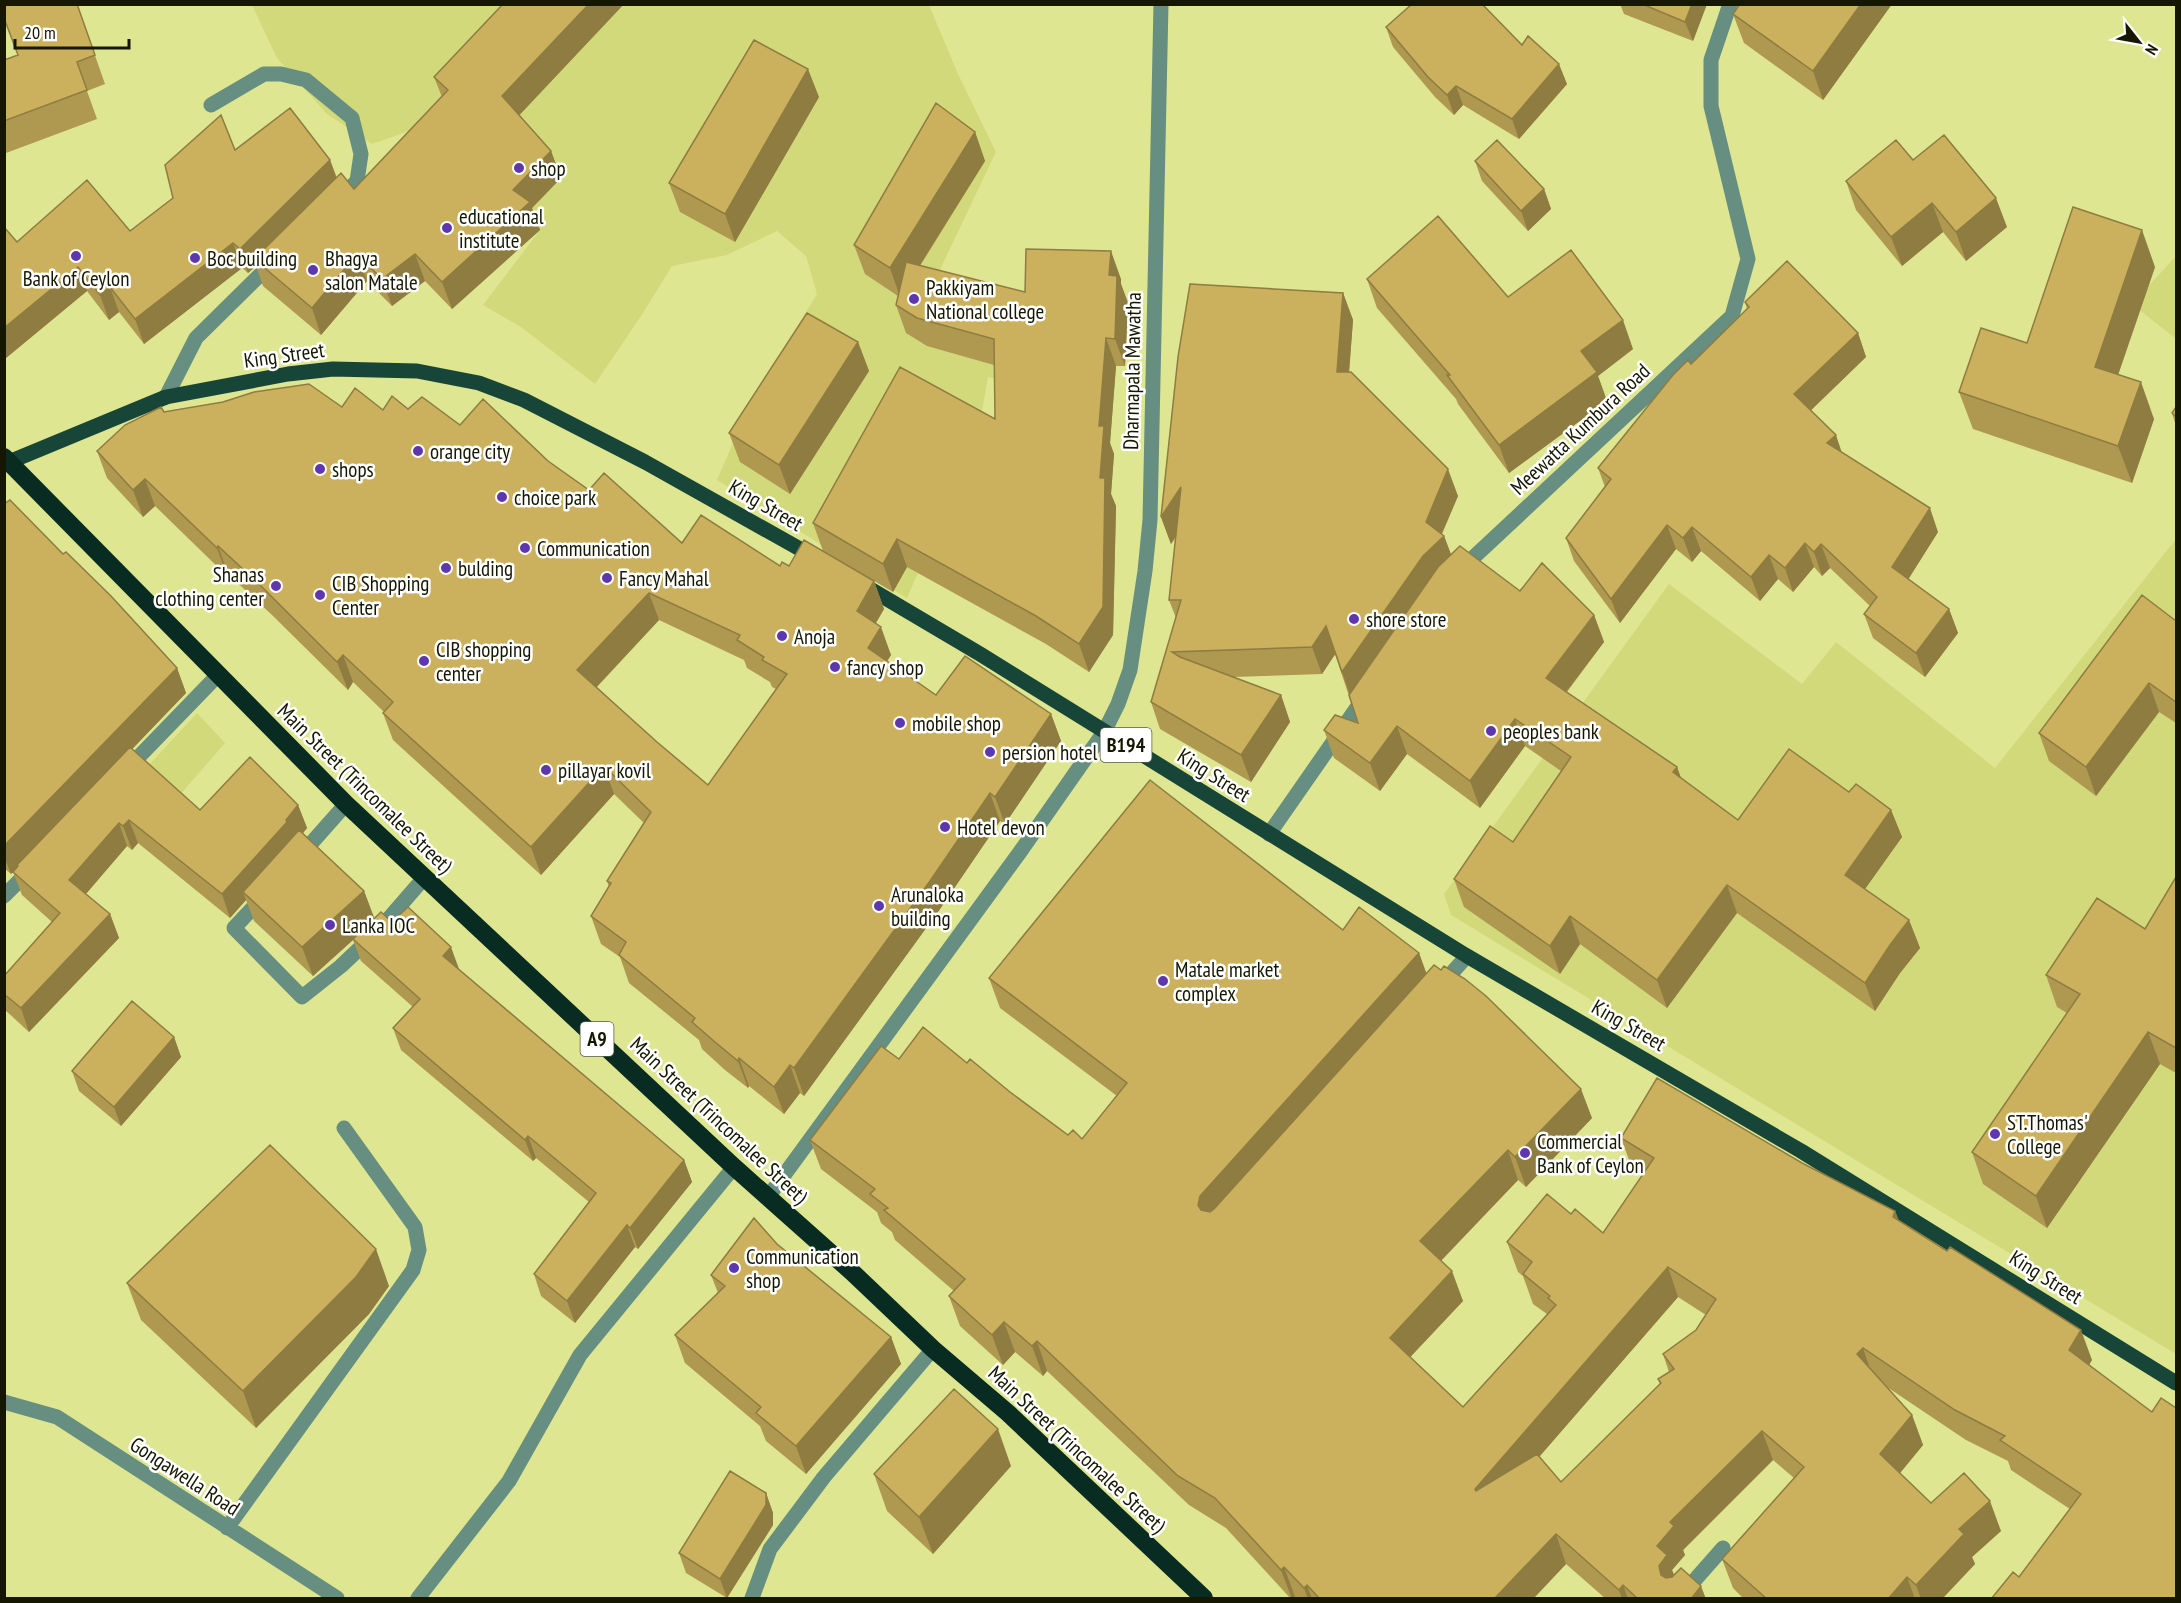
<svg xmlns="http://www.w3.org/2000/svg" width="2181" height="1603" font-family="'PT Sans Narrow',sans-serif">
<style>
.built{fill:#d2d97b}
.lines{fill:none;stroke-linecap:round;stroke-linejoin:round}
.minor{stroke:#668e81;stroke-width:15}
.major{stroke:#174639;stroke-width:15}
.highway{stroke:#082b22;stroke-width:18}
.wall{fill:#af9850;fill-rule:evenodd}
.shaded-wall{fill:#8e7c41}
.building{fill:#cbb15d;stroke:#8e7c41;stroke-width:1.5;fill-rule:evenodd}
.poi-dot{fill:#5e37af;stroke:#fff;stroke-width:2}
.labels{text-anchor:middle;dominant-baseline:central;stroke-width:5;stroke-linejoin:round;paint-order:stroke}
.shield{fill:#fff;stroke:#5b5d4c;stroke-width:1.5}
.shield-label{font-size:20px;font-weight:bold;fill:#151700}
.poi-label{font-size:21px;fill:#151700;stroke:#fff;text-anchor:start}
.street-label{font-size:21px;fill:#151700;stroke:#fff}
</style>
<rect width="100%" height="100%" fill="#dee691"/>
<path class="built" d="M252,5H929L958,74L996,152L935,280L1070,394L988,377L978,434L907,598L717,480L748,408L817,294L806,256L777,231L727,255L672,266L641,316L595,384L521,327L483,305L540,230L518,196L429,124L372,144L327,114L277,58Z
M2176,256V339L2132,304Z
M2176,539V1354L1451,915L1444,894L1669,584L1802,684L1836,642L1995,768Z
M197,713L225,743L179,796L147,767Z"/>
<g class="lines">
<path class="minor" d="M211,105L264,74H281L306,80L352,118L361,154L357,181L338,200
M166,397L196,338L273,262
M1460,570L1732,316L1748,259L1711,106V60L1730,4
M125,771L218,675
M1269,834L1365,696
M300,856L346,804
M4,896L32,868
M264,896L234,928L302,997L341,966L378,931L424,878
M1441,985L1467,956
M768,1197L1020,852L1104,732L1118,704L1130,670L1145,571L1150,520L1161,4
M4,1402L57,1417L337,1598
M227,1528L413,1270L419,1250L415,1227L344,1128
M418,1598L509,1481L580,1355L734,1167
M752,1598L770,1549L824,1477L933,1349
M1679,1598L1723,1548"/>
<path class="major" d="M9,462L166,397L288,374L333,369L417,371L479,383L524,400L645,462L816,558
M860,583L980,654L1467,956L1801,1151L2176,1383"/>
<path class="highway" d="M4,457L346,804L734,1167L852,1272L933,1349L1008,1413L1204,1598"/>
</g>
<path class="wall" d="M77,4L105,84L87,91L97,119L6,153L4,148V60L18,55Z
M624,4L519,115L551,151L561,178L532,208L540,230L452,309L425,281L392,306L367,281L321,335L263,286L256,266L248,273L242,268L144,344L119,312L109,320L87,291L6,358L4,356V227L17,242L130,231L235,150L330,160L337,178L354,189L442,97L434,77Z
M1620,4H1707L1693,41L1624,14Z
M1740,4H1892L1823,100L1744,43L1733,14Z
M1487,10L1522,45L1567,84L1519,139L1463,105L1454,115L1435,97L1393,47L1386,27Z
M819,97L735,242L680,212L669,183Z
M975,132L985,161L920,266L1025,292L1121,279V284L1128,303L1125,366H1116L1110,443L1114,454L1111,494L1116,506L1113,635L1089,672L1046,644L907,567L893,592L823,551L813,523L995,419L994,365L927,346L906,333L896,305L898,296L865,274L854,245Z
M1913,160L2007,227L1966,261L1943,232L1902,266L1856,210L1846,181Z
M1475,161L1544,189L1551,209L1528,231L1482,181Z
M2155,267L2118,375L2154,419L2132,483L1973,429L1959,392L2027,343Z
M1367,279L1508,297L1633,349L1598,376L1607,401L1509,473L1458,404L1456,399L1377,308Z
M1343,293L1353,320L1349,372L1458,496L1442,534L1444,536L1451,555L1520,591L1594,615L1604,642L1567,692L1677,767L1681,778L1738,820L1849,792L1891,810L1902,837L1865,889L1909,920L1920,948L1900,973L1875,1011L1737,913L1667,1008L1580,944L1560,974L1464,907L1454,879L1513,842L1561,771L1525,746L1480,808L1407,754L1380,791L1334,758L1324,730L1358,723L1335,654L1322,674L1233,677L1281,695L1290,722L1251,782L1160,729L1151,702L1176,618L1169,600L1176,537L1171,544L1161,517Z
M1745,302L1858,333L1866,357L1811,410L1842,452L1938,532L1908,579L1949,609L1958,633L1925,677L1873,638L1864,614L1870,606L1830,568L1822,576L1814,567L1793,592L1778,579L1760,601L1701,551L1692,562L1676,549L1620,623L1574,561L1566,538L1605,487L1598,468L1691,364L1747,309Z
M858,342L869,371L790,494L740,462L729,433Z
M342,407L383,410L408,409L460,425L548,461L589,490L682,543L780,566H789L874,581L884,609L876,623L891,655L887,661L936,695L1051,714L1061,741L1005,824L1000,821L940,909L804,1096L800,1093L784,1114L749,1086L748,1088L725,1070L702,1049L699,1040L629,983L620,957L601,944L591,916L609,887L607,881L644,823L614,794L541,875L393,740L383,713L384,712L353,682L348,690L271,614L228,574L227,576L155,506L143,517L107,478L97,451L164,412ZM659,620L744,660L747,668L770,682L772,687L776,689L708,785L657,742L597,687Z
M2176,407V426L2172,413Z
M4,504L177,668L186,693L132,749L200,810L298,805L307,828L303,833L364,891L374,918L392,922L459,969L684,1160L692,1182L638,1249L635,1247L575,1323L541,1296L534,1274L589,1202L536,1158L533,1161L401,1050L393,1028L413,1007L361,961L353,940L313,976L254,921L246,900L230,918L138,843L132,850L127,846L86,894L110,914L119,938L29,1032L4,1009V976L52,922L22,895L13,872L11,874L4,868Z
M2176,621V723L2159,712L2096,796L2049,761L2039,733Z
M2176,877V1073L2160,1064L2047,1228L1983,1184L1972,1152L2067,1013L2057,1007L2046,975L2145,929Z
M1343,930L1419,953L1426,974L1592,1118L1526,1187L1518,1180L1441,1261L1463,1301L1410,1357L1463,1407L1547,1314L1533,1304L1523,1276L1518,1272L1507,1242L1571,1214L1603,1233L1643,1174L1632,1168L1621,1138L1802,1163L1895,1211L1899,1221L2092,1360L2089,1365L2152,1412L2176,1408L2019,1577L2070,1509L2011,1470L2008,1461L1966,1440L1887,1387L1912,1415L1923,1445L1900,1473L1931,1503L2001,1531L1972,1557L1975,1564L1942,1599H1744L1733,1588L1722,1559L1794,1478L1773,1460L1683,1550L1685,1555L1672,1570L1674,1575L1706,1599H1606L1566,1564L1533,1599H1297L1295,1597L1294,1599H1291L1226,1528L1189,1505L1047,1371L1043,1376L1015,1352L1003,1365L960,1326L949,1296L954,1291L895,1240L892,1232L881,1223L877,1212L821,1169L810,1140L899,1059L967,1063L1010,1092L1068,1135L1082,1139L1117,1096L1000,1008L989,978ZM1678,1297L1706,1315L1696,1330L1663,1354L1669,1372L1658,1379L1660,1385L1561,1482L1539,1457Z
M174,1037L181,1057L121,1126L79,1091L72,1071Z
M777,1244L891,1337L901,1364L806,1474L766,1441L760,1426L685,1363L675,1335L718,1293L711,1275Z
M127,1283L389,1286L369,1314L256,1428L141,1320Z
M1011,1466L933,1554L887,1511L874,1474Z
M766,1493L773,1513V1525L727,1598L686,1573L679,1553Z"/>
<path class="shaded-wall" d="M589,4H624L512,123L502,96Z
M1692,4H1707L1693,41L1685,22Z
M1861,4H1892L1823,100L1813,71Z
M1559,64L1567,84L1519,139L1512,119Z
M808,69L819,97L735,242L725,214Z
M1456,86L1463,105L1454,115L1447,95Z
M975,132L985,161L900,297L890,268Z
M551,151L561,178L532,208L540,230L452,309L442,282L513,190Z
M330,160L339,185L254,259L256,266L248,273L240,249Z
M1544,189L1551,209L1528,231L1521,211Z
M1996,198L2007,227L1966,261L1956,232Z
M1932,203L1943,232L1902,266L1891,237Z
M2142,230L2155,267L2108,404L2095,367Z
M233,243L242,268L144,344L135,319Z
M1111,251L1121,279V284L1128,303L1125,366L1115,339L1109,275Z
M357,254L367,281L321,335L312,308Z
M415,254L425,281L392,306L382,279Z
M78,267L87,291L6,358L4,353V328Z
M110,287L119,312L109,320L100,295Z
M1343,293L1353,320L1347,399L1337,372Z
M1623,320L1633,349L1598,376L1607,401L1509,473L1499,445L1581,351Z
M1858,333L1866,357L1803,418L1794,394Z
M1106,338L1116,366L1110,443L1114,454L1111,494L1116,506L1113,635L1089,672L1079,644L1099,426Z
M858,342L869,371L790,494L779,465Z
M2141,382L2154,419L2132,483L2118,446Z
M1836,435L1844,459L1827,443Z
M1448,469L1458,496L1439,540L1444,536L1454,562L1351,699L1342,672L1426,522Z
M145,479L155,506L143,517L133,490Z
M1181,487L1190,514L1171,544L1161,517Z
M1930,508L1938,532L1901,591L1892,567Z
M1667,525L1676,549L1620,623L1611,599Z
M1692,527L1701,551L1692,562L1683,538Z
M897,539L907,567L893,592L883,564Z
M1805,543L1814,567L1793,592L1785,568Z
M1821,544L1830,568L1822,576L1814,552Z
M218,546L228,574L227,576L217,548Z
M1769,555L1778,579L1760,601L1751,577Z
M874,581L884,609L867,638L857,611Z
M649,593L659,620L587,697L577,670Z
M1949,609L1958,633L1925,677L1916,653Z
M1594,615L1604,642L1556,705L1546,678Z
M1326,626L1336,653L1322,674L1312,647Z
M881,627L891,655L878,675L868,648Z
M343,655L353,682L348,690L337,662Z
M177,668L186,693L19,867L17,865L18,868L11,874L4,856V846Z
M2149,683L2159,712L2096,796L2086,767Z
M1281,695L1290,722L1251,782L1241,755Z
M1051,714L1061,741L1005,824L995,797Z
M1515,719L1525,746L1480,808L1470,781Z
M1397,726L1407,754L1380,791L1370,763Z
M604,766L614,794L541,875L531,847Z
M1677,767L1687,795L1673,772Z
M990,793L1000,821L940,909L804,1096L794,1068Z
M298,805L307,828L295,843L243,892L246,900L230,918L222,894Z
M1891,810L1902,837L1855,903L1845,875Z
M129,820L138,843L132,850L123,826Z
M119,823L127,846L78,903L69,880Z
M1727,885L1737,913L1667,1008L1657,980Z
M364,891L375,920L313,976L302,947Z
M110,914L119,938L29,1032L21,1008Z
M1570,916L1580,944L1560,974L1550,946Z
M1909,920L1920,948L1900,973L1875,1011L1865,983L1890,945Z
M451,947L459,969L451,977L443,956Z
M1419,953L1430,983L1211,1225L1198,1205L1200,1196Z
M2148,1032L2160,1064L2047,1228L2036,1196Z
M174,1037L181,1057L121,1126L114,1107Z
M739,1058L749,1086L748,1088L738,1061Z
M790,1065L800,1093L784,1114L774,1087Z
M1581,1089L1592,1118L1526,1187L1515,1157Z
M528,1136L536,1158L533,1161L525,1140Z
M1508,1150L1518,1180L1431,1271L1420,1241Z
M684,1160L692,1182L638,1249L630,1228Z
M1895,1211L1906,1240L1893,1217Z
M627,1225L635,1247L575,1323L567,1301Z
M376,1249L389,1286L369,1314L256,1428L243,1391Z
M1668,1267L1678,1297L1486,1518L1475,1489Z
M1452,1271L1463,1301L1400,1368L1390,1338Z
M1004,1322L1015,1352L1003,1365L992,1335Z
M2081,1330L2092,1360L2080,1380L2069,1350Z
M891,1337L901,1364L806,1474L796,1446Z
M1037,1341L1047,1371L1043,1376L1032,1346Z
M1863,1348L1873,1378L1857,1354Z
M1912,1415L1923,1445L1891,1484L1880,1454Z
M998,1429L1011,1466L933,1554L919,1517Z
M1762,1431L1773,1460L1683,1550L1685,1555L1672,1570L1678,1585L1661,1575L1659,1566L1657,1546L1670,1522Z
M766,1493L773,1513V1525L727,1598L720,1579Z
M1990,1501L2001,1531L1972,1557L1975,1564L1942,1599H1921L1916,1585L1959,1529Z
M1556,1534L1566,1564L1533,1599H1494Z
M1284,1567L1295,1597L1294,1599H1292L1281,1570Z
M1907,1577L1915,1599H1888Z
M1307,1585L1312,1599H1308L1304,1588Z
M1623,1585L1628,1599H1622L1619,1590Z
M1701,1586L1706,1599H1691Z"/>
<path class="building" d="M4,4H77L95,55L77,62L87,90L4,121V60L18,55L4,18Z
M503,4H589L502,96L551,151L513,190L530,202L442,282L415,254L382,279L357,254L312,308L254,259L341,173L354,189L448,90L434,77Z
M1412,4H1482L1522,45L1528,36L1559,64L1512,119L1456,86L1447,95L1428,77L1386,27Z
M1642,4H1692L1685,22Z
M1740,4H1861L1813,71L1733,14Z
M754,40L808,69L725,214L669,183Z
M936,103L975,132L890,268L854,245Z
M290,108L330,160L240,249L233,243L135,319L110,287L100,295L78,267L4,328V227L17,242L87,180L130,231L173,198L165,165L221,115L235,150Z
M1944,135L1996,198L1956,232L1932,203L1891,237L1846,181L1896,140L1913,160Z
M1497,140L1544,189L1521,211L1475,161Z
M2073,207L2142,230L2095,367L2141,382L2118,446L1959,392L1981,328L2027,343Z
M1438,216L1508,297L1571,250L1623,320L1581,351L1597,372L1499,445L1447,375H1450L1367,279Z
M1026,249L1111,251L1109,275L1117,276L1115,339L1106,338L1099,426H1104L1100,478H1105L1103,607L1079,644L1036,616L897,539L883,564L813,523L900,367L995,419L994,339L917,318L896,305L906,262L1025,292Z
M1787,261L1858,333L1794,394L1836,435L1827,443L1930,508L1892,567L1949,609L1916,653L1864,614L1877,597L1821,544L1814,552L1805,543L1785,568L1769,555L1751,577L1692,527L1683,538L1667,525L1611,599L1566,538L1611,479L1598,468L1673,375L1688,360L1691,364L1749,307L1745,302Z
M1190,284L1343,293L1337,372H1351L1448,469L1426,522L1444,536L1423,556L1342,672L1326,626L1312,647L1172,652L1180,657L1281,695L1241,755L1151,702L1181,600H1169L1181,487L1161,517L1178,357Z
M807,313L858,342L779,465L729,433Z
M309,384L342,407L355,388L383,410L392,396L408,409L422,397L460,425L483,399L548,461L589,490L604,473L682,543L701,515L780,566L782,562L789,566L804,540L874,581L857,611L881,627L868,648L936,695L965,656L1051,714L995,797L990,793L930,881L794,1068L790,1065L774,1087L739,1058L738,1061L715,1042L692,1022L695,1018L619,955L626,942L591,916L611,883L607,881L651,812L604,766L531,847L383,713L393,702L343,655L337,662L261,586L218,546L217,548L145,479L133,490L97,451L125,425L161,407L164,412L223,402L254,392ZM649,593L740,635L737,640L764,657L762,660L787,674L708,785L657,742L577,670Z
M2176,407V417L2172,413Z
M10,500L63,554L66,552L111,596L177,668L4,846V504Z
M1460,546L1520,591L1542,563L1594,615L1546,678L1677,767L1673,772L1738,820L1789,749L1849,792L1856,784L1891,810L1845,875L1909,920L1890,945L1865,983L1727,885L1657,980L1570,916L1550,946L1454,879L1490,826L1513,842L1571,757L1515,719L1470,781L1397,726L1370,763L1324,730L1335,715L1358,723L1349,695L1438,567Z
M2142,595L2176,621V702L2149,683L2086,767L2039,733Z
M130,747L200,810L250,757L298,805L286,820L287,822L222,894L129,820L123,826L119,823L69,880L110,914L21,1008L4,994V976L60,913L13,872L18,866L17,865Z
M1150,780L1343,930L1359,907L1419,953L1200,1196L1198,1205L1201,1210L1210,1212L1214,1209L1434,965L1441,970L1444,966L1465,979L1486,996L1581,1089L1515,1157L1508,1150L1420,1241L1452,1271L1390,1338L1463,1407L1556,1305L1548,1298L1550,1296L1523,1274L1532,1262L1507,1242L1547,1194L1571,1214L1575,1209L1603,1233L1654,1158L1621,1138L1657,1078L1802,1163L1895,1211L1893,1217L1912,1229L1947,1251L1950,1247L2081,1330L2069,1350L2152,1412L2161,1398L2176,1408V1599H1991L2013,1572L2019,1577L2081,1494L2000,1440L2005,1436L1955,1410L1863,1348L1857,1354L1912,1415L1880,1454L1931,1503L1964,1473L1990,1501L1959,1529L1964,1534L1916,1585L1907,1577L1888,1599H1767L1722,1559L1804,1467L1762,1431L1670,1522L1674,1526L1657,1546L1667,1555L1659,1566L1661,1575L1666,1578L1672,1577L1681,1568L1701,1586L1691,1599H1638L1623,1585L1619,1590L1556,1534L1494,1599H1320L1307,1585L1304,1588L1284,1567L1281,1570L1215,1498L1178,1476L1037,1341L1032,1346L1004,1322L992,1335L949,1296L965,1279L884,1210L888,1208L870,1194L875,1189L810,1140L881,1046L899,1059L923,1027L967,1063L970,1059L1010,1092L1068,1135L1073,1130L1082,1139L1127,1083L989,978ZM1668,1267L1716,1299L1696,1330L1663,1354L1674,1369L1658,1379L1661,1383L1561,1482L1537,1454L1476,1491L1475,1489Z
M299,830L364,891L302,947L243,892Z
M2176,877V1048L2148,1032L2036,1196L1972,1152L2080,994L2046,975L2097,898L2145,929Z
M408,907L451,947L443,956L684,1160L630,1228L627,1225L567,1301L534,1274L596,1193L528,1136L525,1140L393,1028L420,999L353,939L381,912L392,922Z
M132,1001L174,1037L114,1107L72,1071Z
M270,1145L376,1249L356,1277L243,1391L127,1283Z
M754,1218L777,1244L891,1337L796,1446L756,1413L761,1407L675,1335L725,1286L711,1275Z
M954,1389L998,1429L919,1517L874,1474Z
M730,1471L766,1493V1505L720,1579L679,1553Z"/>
<g class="poi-dot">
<circle cx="519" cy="168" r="6"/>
<circle cx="447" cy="228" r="6"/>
<circle cx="76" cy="256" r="6"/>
<circle cx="195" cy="258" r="6"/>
<circle cx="313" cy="270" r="6"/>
<circle cx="914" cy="299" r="6"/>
<circle cx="418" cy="451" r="6"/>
<circle cx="320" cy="469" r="6"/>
<circle cx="502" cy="497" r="6"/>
<circle cx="525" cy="548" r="6"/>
<circle cx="446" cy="568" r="6"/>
<circle cx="607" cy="578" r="6"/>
<circle cx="276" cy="586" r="6"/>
<circle cx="320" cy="595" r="6"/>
<circle cx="1354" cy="619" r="6"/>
<circle cx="782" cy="636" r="6"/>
<circle cx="424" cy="661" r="6"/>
<circle cx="835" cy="667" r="6"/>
<circle cx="900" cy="723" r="6"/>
<circle cx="1491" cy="731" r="6"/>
<circle cx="990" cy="752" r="6"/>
<circle cx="546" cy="770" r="6"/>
<circle cx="945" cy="827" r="6"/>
<circle cx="879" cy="906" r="6"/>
<circle cx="330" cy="925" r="6"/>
<circle cx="1163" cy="981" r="6"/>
<circle cx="1995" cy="1134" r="6"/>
<circle cx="1525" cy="1153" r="6"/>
<circle cx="734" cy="1268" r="6"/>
</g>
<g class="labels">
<g class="shield">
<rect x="1100.5" y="728" width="51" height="34" rx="4.5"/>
<rect x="580.5" y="1022" width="33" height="34" rx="4.5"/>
</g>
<g class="shield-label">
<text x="1126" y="745">B194</text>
<text x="597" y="1039">A9</text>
</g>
<g class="poi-label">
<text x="531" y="168">shop</text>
<text x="459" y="216">educational<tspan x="459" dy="24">institute</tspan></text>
<text x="207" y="258">Boc building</text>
<text x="325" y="258">Bhagya<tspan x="325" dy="24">salon Matale</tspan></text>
<text x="76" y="278" text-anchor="middle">Bank of Ceylon</text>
<text x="926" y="287">Pakkiyam<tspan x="926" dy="24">National college</tspan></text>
<text x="430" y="451">orange city</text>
<text x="332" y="469">shops</text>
<text x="514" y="497">choice park</text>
<text x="537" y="548">Communication</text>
<text x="458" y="568">bulding</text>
<text x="264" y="574" text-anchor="end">Shanas<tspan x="264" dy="24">clothing center</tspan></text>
<text x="619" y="578">Fancy Mahal</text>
<text x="332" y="583">CIB Shopping<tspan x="332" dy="24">Center</tspan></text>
<text x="1366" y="619">shore store</text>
<text x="794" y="636">Anoja</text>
<text x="436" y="649">CIB shopping<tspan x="436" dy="24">center</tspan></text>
<text x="847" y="667">fancy shop</text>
<text x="912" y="723">mobile shop</text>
<text x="1503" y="731">peoples bank</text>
<text x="1002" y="752">persion hotel</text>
<text x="558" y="770">pillayar kovil</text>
<text x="957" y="827">Hotel devon</text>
<text x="891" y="894">Arunaloka<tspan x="891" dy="24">building</tspan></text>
<text x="342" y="925">Lanka IOC</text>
<text x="1175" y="969">Matale market<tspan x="1175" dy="24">complex</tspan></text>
<text x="2007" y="1122">ST.Thomas'<tspan x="2007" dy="24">College</tspan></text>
<text x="1537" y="1141">Commercial<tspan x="1537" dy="24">Bank of Ceylon</tspan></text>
<text x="746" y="1256">Communication<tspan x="746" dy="24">shop</tspan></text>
</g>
<g class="street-label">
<text transform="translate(284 355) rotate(-8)">King Street</text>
<text transform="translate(1132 371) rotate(-89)">Dharmapala Mawatha</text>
<text transform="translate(1580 429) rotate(-43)">Meewatta Kumbura Road</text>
<text transform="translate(766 505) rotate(30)">King Street</text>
<text transform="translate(1214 775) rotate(32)">King Street</text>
<text transform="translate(365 788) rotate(44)">Main Street (Trincomalee Street)</text>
<text transform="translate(1629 1025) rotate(30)">King Street</text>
<text transform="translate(719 1120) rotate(43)">Main Street (Trincomalee Street)</text>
<text transform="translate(2046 1277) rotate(32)">King Street</text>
<text transform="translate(1077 1449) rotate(43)">Main Street (Trincomalee Street)</text>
<text transform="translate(185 1476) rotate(33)">Gongawella Road</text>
</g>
</g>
<rect width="2181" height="1603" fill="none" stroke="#151700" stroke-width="12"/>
<g transform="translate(2139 42) rotate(121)" stroke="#ffffff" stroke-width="4.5" paint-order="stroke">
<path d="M0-4.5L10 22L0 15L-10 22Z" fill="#151700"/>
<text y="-9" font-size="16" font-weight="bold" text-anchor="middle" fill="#151700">N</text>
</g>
<path d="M15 39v9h114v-9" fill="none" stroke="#151700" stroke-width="3"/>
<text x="24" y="39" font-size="18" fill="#151700" stroke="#ffffff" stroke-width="4.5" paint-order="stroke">20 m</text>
</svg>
